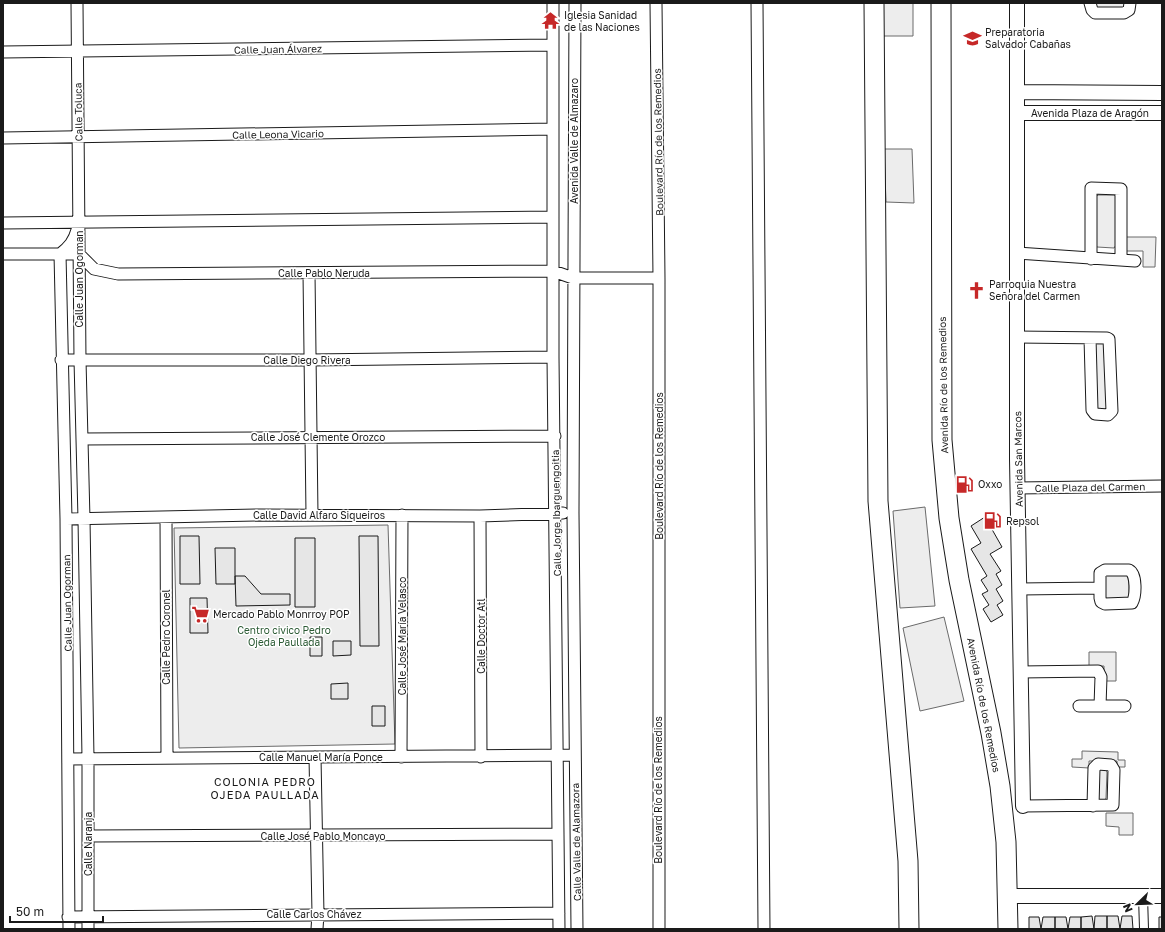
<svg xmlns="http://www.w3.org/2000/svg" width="1165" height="932" font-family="'Golos Text',sans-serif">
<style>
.built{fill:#ededed;stroke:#6a6a6a}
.building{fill:#e6e6e6;stroke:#1a1a1a}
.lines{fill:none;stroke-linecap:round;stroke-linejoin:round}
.pedestrian-casing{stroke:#1a1a1a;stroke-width:10}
.minor-casing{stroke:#1a1a1a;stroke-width:13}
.tertiary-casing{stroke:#1a1a1a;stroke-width:16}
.trunk-casing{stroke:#1a1a1a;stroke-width:21}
.pedestrian{stroke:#fff;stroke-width:8}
.minor{stroke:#fff;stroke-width:11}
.tertiary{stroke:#fff;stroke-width:14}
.trunk{stroke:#fff;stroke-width:19}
.labels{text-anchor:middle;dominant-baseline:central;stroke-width:3;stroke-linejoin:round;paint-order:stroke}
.poi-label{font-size:10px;fill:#1a1a1a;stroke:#fff;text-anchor:start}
.street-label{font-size:10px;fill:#1a1a1a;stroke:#fff}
.park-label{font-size:10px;fill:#2b5a34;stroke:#fff}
.neighbourhood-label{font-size:11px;letter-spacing:1px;fill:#1a1a1a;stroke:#fff}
</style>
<rect width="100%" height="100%" fill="#fff"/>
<path class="built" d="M883,3H913V36H883Z
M1095,3H1127V8L1097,9Z
M884,149H912L914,203L886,202Z
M1098,195H1114L1117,198L1116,245L1114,248L1097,247L1095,244V198Z
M1125,237H1156L1155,267H1143V251H1125Z
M1108,341L1109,412H1095L1094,342Z
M925,507L935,606L900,608L893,511Z
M388,525L395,744L179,748L174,528Z
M1105,575H1129V599H1105Z
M944,617L964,701L920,711L903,628Z
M1089,652H1116V681H1104V666H1089Z
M1082,751L1118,752V760H1125V767H1117V761H1089V768L1072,767V759H1082Z
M1100,769L1106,770L1107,772L1106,798L1105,800H1099L1098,797V771Z
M1106,813H1133V835H1119V827L1106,826Z"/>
<path class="building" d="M985,517L1002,547L990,554L1001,571L996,574L1002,585L996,589L1003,601L997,605L1003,615L991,622L983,609L989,605L982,594L988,591L981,580L987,576L971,549L981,543L971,526Z
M180,536H199L200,584H180Z
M359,536H378L379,646H360Z
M295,538H315V607H295Z
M215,548H235V584H216Z
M235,576H245L261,594H290V605L236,606Z
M190,598H207L208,633H190Z
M310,637H322V656H310Z
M333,641H351V655L333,656Z
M348,683V699H331V684Z
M372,706H385V726H372Z
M1092,916L1094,929H1081V917Z
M1095,916H1107V929H1094Z
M1107,916H1118L1120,929H1107Z
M1122,916H1132L1133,929H1120Z
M1029,917H1039L1041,929H1029Z
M1043,917H1055V929H1041Z
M1055,917H1066L1068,929H1055Z
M1070,917H1081V929H1068Z
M1159,917H1162V929H1159Z"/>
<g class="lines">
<defs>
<path id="pedestrian" d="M1143,896L1144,929"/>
<path id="minor" d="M77,3L80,360L84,519L88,758V929
M553,3V357L559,929
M575,3L573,513L577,929
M656,3L659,278V929
M757,3L764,929
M1090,3L1092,10L1095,13H1124L1129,10L1130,3
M3,52L553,45
M3,138L553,129
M3,223L553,217
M1017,253L1135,261
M3,254H79L94,269L118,274L553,271L573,278H659
M1091,259V188L1121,189V260
M309,273L312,515
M1016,337L1107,338L1109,339L1112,411L1108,415L1095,414L1092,410L1090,338
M61,360H311L553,357
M82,439L555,436
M1018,488L1162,486
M480,516L481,757
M166,517L167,758
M66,519L260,515L480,516L563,513
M1105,570H1129C1137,574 1136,596 1132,603L1105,604L1101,602L1100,598V573Z
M1020,589L1099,588
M1020,672L1098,671L1101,677L1100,706
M1079,706H1125
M315,757L318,914L317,929
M401,757L402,515
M68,759L574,755
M1023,806L1113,805L1114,770L1111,765L1098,764L1094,768L1093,806
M88,836L558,834
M68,917L559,913
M69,929L66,519L60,254C69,247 74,241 77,230"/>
<path id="tertiary" d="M1017,3V459L1023,806
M1018,92L1162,93
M1018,113H1162
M1008,896H1162"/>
<path id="trunk" d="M874,3L878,501L908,861L909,929
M941,3L942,440L949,518L959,580L991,733L1000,786L1006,842L1008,929"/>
</defs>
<use href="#pedestrian" class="pedestrian-casing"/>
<use href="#minor" class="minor-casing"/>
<use href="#tertiary" class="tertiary-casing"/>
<use href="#trunk" class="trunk-casing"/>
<use href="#pedestrian" class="pedestrian"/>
<use href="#minor" class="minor"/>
<use href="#tertiary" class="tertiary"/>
<use href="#trunk" class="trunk"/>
</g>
<defs>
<symbol id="temple-bare" viewBox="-9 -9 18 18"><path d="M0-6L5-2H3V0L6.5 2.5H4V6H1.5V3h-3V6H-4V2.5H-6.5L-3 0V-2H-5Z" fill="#c62828" stroke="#fff" stroke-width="2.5" paint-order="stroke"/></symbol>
<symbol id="school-bare" viewBox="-9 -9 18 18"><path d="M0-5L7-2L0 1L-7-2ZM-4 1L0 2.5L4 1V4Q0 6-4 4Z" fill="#c62828" stroke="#fff" stroke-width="2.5" paint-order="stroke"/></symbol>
<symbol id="church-bare" viewBox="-9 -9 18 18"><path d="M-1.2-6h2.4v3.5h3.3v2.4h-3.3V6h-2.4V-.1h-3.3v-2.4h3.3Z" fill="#c62828" stroke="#fff" stroke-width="2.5" paint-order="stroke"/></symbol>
<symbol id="fuel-bare" viewBox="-9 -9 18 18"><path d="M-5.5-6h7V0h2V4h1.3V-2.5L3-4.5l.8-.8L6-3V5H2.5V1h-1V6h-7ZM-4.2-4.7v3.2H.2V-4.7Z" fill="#c62828" stroke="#fff" stroke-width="2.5" paint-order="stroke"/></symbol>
<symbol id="supermarket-bare" viewBox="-9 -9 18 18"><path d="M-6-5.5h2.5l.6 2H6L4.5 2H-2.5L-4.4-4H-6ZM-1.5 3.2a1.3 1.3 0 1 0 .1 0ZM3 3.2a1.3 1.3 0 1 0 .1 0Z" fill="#c62828" stroke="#fff" stroke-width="2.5" paint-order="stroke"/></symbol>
</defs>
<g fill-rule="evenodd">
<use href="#temple-bare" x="538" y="8" width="25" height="25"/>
<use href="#school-bare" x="960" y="26" width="25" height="25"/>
<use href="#church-bare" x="964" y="278" width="25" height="25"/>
<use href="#fuel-bare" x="952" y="472" width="25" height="25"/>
<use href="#fuel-bare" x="980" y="508" width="25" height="25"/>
<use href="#supermarket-bare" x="188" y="602" width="25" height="25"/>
</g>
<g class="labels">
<g class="poi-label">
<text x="564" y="15">Iglesia Sanidad<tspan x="564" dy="12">de las Naciones</tspan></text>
<text x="985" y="32">Preparatoria<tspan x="985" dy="12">Salvador Cabañas</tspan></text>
<text x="989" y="284">Parroquia Nuestra<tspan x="989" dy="12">Señora del Carmen</tspan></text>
<text x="978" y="484">Oxxo</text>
<text x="1006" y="521">Repsol</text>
<text x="213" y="614">Mercado Pablo Monrroy POP</text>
</g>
<g class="street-label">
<text transform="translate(278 49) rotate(-1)">Calle Juan Álvarez</text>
<text transform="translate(78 112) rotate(-91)">Calle Toluca</text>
<text x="1090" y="113">Avenida Plaza de Aragón</text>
<text transform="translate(278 134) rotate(-1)">Calle Leona Vicario</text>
<text transform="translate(574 141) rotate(-90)">Avenida Valle de Almazaro</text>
<text transform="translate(658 142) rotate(-91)">Boulevard Río de los Remedios</text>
<text x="324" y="273">Calle Pablo Neruda</text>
<text transform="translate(79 279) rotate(-90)">Calle Juan Ogorman</text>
<text x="307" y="360">Calle Diego Rivera</text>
<text transform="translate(943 385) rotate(-91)">Avenida Río de los Remedios</text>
<text x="318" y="437">Calle José Clemente Orozco</text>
<text transform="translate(1018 459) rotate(-91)">Avenida San Marcos</text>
<text transform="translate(659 466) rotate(-90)">Boulevard Río de los Remedios</text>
<text transform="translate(1090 487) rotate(-1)">Calle Plaza del Carmen</text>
<text transform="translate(556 513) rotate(-91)">Calle Jorge Ibarguengoitia</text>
<text x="319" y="515">Calle David Alfaro Siqueiros</text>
<text transform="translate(67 603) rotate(-91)">Calle Juan Ogorman</text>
<text transform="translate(402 636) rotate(-90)">Calle José María Velasco</text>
<text transform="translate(481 636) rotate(-90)">Calle Doctor Atl</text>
<text transform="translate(166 637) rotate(-90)">Calle Pedro Coronel</text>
<text transform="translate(984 705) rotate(79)">Avenida Río de los Remedios</text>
<text x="321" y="757">Calle Manuel María Ponce</text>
<text transform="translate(658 790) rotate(-90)">Boulevard Río de los Remedios</text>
<text x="323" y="836">Calle José Pablo Moncayo</text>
<text transform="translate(576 842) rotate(-91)">Calle Valle de Alamazora</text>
<text transform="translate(88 844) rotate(-90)">Calle Naranja</text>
<text x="314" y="914">Calle Carlos Chávez</text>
</g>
<g class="park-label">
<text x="284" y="630">Centro civico Pedro<tspan x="284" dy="12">Ojeda Paullada</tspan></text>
</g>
<g class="neighbourhood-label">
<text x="265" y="781">COLONIA PEDRO<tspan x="265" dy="13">OJEDA PAULLADA</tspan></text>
</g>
</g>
<rect width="1165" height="932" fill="none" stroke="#1a1a1a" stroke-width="8"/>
<g transform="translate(1137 904) rotate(247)" stroke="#ffffff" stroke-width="3" paint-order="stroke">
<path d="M0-3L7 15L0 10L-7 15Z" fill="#1a1a1a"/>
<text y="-6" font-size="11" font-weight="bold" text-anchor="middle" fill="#1a1a1a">N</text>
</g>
<path d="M10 916v6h93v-6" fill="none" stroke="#1a1a1a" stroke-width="2"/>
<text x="16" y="916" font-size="12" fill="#1a1a1a" stroke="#ffffff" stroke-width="3" paint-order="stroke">50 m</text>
</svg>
